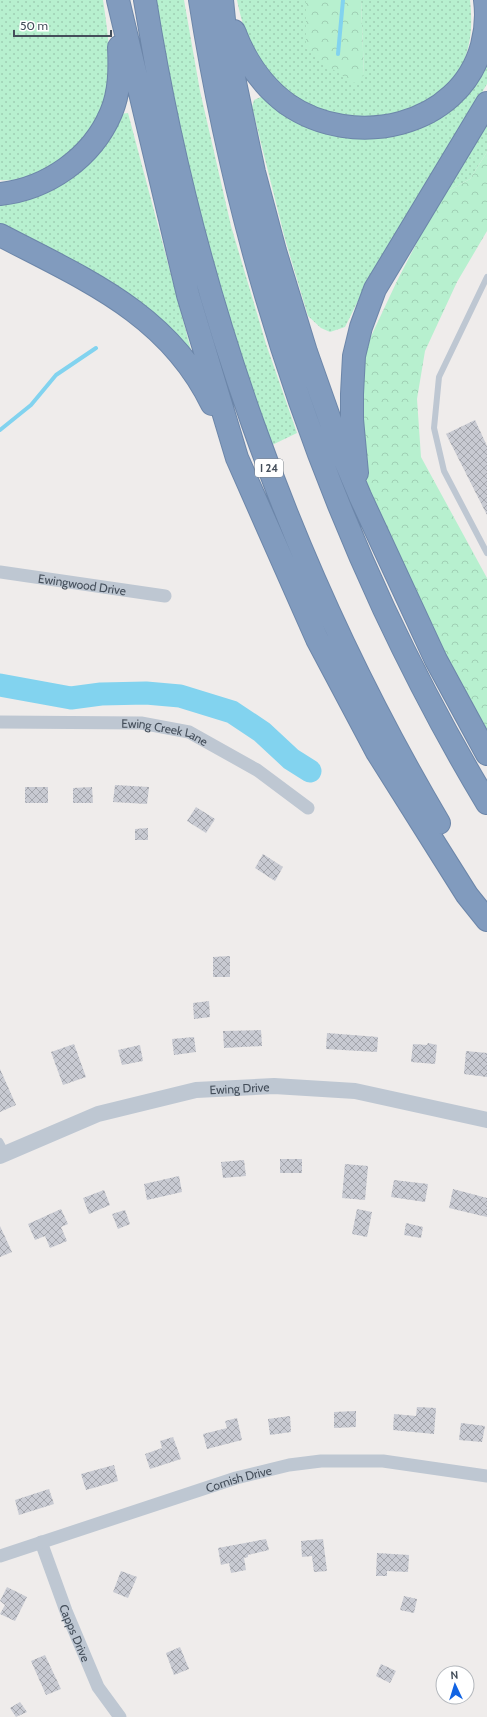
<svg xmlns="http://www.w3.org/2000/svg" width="487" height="1717" font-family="Cabin,sans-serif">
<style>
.grass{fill:url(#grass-dots)}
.forest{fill:url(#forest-crowns)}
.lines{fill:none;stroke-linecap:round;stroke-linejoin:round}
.stream{stroke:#82d3ef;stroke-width:4}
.river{stroke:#82d3ef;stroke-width:23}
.building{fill:url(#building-cross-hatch)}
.motorway-casing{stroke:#6c86a9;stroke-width:24}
.service{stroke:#bec7d2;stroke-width:6}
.minor{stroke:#bec7d2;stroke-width:13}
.tertiary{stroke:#bec7d2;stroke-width:16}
.motorway{stroke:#819bbe;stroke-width:22}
.labels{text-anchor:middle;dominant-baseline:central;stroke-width:3.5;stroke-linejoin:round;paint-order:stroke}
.shield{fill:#fff;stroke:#7c838c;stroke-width:1}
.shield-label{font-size:11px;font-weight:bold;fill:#444e5a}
.street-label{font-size:12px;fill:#444e5a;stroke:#fff}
</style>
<defs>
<pattern id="grass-dots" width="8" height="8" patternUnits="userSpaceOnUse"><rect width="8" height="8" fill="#b7f0cf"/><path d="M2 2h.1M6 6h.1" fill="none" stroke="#9fcfb4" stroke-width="1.8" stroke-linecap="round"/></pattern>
<pattern id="forest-crowns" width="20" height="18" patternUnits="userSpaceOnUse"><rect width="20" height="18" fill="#b7f0cf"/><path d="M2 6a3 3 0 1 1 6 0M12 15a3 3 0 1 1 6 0" fill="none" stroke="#9fcfb4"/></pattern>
<pattern id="building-cross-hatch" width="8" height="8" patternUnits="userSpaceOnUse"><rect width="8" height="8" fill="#c8cad2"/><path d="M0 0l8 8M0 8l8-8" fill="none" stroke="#a4a6ad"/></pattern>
</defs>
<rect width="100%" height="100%" fill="#efeceb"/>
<path class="grass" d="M0,0H103C113,67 119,115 59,160C42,173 22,182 0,180Z
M155,0H184L200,91L231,226L266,344L297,433L270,446C246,375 222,304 203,232C183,155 169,77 155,0Z
M237,0H306V48L364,75L361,0H470C474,34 469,63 446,90C435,101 417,108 403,111C393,114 383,117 374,118C340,122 301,107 277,83C254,61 243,30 237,0Z
M487,56V84L366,285L345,327L330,332L321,328L308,316L285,239L252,107L254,100L263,96L393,134Z
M128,113L191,350L0,227V200L24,198L119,114Z
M487,118V152L470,179L442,194Z"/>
<path class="forest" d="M306,0H361L364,75L354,83L320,61L306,48Z
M487,152V231L457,282L425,351L417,399L421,457L487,578V741L461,693L369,493L360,449L358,397L366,347L397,281L442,194L470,179Z"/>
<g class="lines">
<path class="stream" d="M338,54L343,0
M0,430L31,405L56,375L96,348"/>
<path class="river" d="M0,685L71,698L101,694L146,693L180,696L232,712L262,732L291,759L310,771"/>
</g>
<path class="building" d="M475,420L487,446V515L446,434Z
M115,785L149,787L147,804L113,802Z
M25,787H48V803H25Z
M92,787L93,803H73V788Z
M196,807L215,819L206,833L187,821Z
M148,828V840H135V829Z
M263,854L283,867L275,881L255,868Z
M230,956V977H213V957Z
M209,1001L210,1017L194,1019L193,1003Z
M261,1030L262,1046L224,1048L223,1031Z
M327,1033L378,1037L377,1052L326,1049Z
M194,1037L196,1052L174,1055L172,1039Z
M428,1043L437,1045L435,1064L411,1062L413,1044L427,1045Z
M74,1044L86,1077L63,1085L51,1052Z
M140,1045L143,1061L122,1065L118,1050Z
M466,1051L487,1053V1077L464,1074Z
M0,1069L16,1105L0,1112Z
M280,1159H302V1173H280Z
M244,1160L246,1176L223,1178L221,1162Z
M345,1164L368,1166L365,1200L342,1198Z
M179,1176L182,1192L147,1200L144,1184Z
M394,1180L428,1184L425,1202L391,1197Z
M453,1189L487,1198V1217L449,1208Z
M104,1190L110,1205L89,1214L83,1198Z
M61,1209L68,1224L61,1227L67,1241L50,1248L45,1236L35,1240L28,1224Z
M357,1209L372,1212L367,1237L352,1234Z
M125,1210L130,1224L118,1229L112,1214Z
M406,1223L423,1227L421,1238L404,1235Z
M0,1226L12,1252L0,1257Z
M417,1407L436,1408L434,1434L393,1430L394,1414L416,1416Z
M356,1411V1427L334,1428V1412Z
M290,1416L291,1432L270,1435L268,1419Z
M237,1418L242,1440L207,1449L203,1434L227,1428L225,1421Z
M461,1423L485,1426L482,1442L459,1440Z
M173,1437L181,1459L150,1469L145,1454L162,1448L160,1441Z
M114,1465L118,1481L86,1490L81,1474Z
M49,1489L54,1504L19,1515L15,1500Z
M266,1539L269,1550L248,1555V1557L244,1558L246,1570L231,1573L229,1563L221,1565L218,1548Z
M323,1539L327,1571L314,1572L312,1556L302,1557L301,1541Z
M377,1553L409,1555L408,1572L387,1571V1576H376Z
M121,1571L137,1577L128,1598L113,1592Z
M7,1587L27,1597L15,1621L0,1614L5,1605L0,1601Z
M404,1596L417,1599L414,1613L400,1610Z
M180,1647L189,1669L174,1675L166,1653Z
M45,1655L61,1689L46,1695L31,1661Z
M381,1664L396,1671L390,1683L376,1676Z
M20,1702L27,1712L16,1717L10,1708Z"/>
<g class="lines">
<defs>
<path id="motorway" d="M118,0L188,295L237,458L317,639L377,752L467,895L487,920
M145,0C191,289 290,571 439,823
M200,0C233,211 294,415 384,609C415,675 449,740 487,803
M222,0L226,40L254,172L275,251L306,352L341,451L360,496L436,660L487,754
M234,31C245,60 261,85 287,104C353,150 460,128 482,45C486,30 487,15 485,0
M0,194C47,189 92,158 111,113C120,92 120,69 119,47
M0,235C84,279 168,313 212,404
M357,473L352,419V394L354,356L361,327L375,289L487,103"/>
</defs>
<use href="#motorway" class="motorway-casing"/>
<path class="service" d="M487,277L439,377L434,428L444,471L487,553
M0,1141L6,1152"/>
<g class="minor">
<path id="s1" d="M0,572L165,596"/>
<path id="s2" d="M0,722L141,723L189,732L257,770L308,808"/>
<path id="s3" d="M41,1542L66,1611L98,1687L120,1717"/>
<path id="s4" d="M0,1556L236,1478L289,1465L321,1461H383L487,1476"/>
</g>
<path class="tertiary" id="s5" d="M0,1156L98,1114L196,1090L274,1086L355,1091L487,1120"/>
<use href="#motorway" class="motorway"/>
</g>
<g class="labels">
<rect class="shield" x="255" y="459" width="28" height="18" rx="3"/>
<g class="shield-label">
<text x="269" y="468">I 24</text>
</g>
<g class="street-label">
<text stroke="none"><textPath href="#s1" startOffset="83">Ewingwood Drive</textPath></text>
<text stroke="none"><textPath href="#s2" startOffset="166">Ewing Creek Lane</textPath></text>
<text stroke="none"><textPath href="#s5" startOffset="251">Ewing Drive</textPath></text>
<text stroke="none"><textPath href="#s4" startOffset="251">Cornish Drive</textPath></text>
<text stroke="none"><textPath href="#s3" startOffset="97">Capps Drive</textPath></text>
</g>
</g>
<g transform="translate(455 1685) rotate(356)"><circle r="19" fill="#ffffff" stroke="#b4b8bd"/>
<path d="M0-3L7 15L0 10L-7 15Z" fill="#1163e3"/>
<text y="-6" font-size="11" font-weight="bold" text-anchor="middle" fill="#444e5a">N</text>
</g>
<path d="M14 30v6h97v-6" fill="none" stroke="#444e5a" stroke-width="2"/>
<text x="20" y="30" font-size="12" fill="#444e5a" stroke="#ffffff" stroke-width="3" paint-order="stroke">50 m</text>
</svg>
